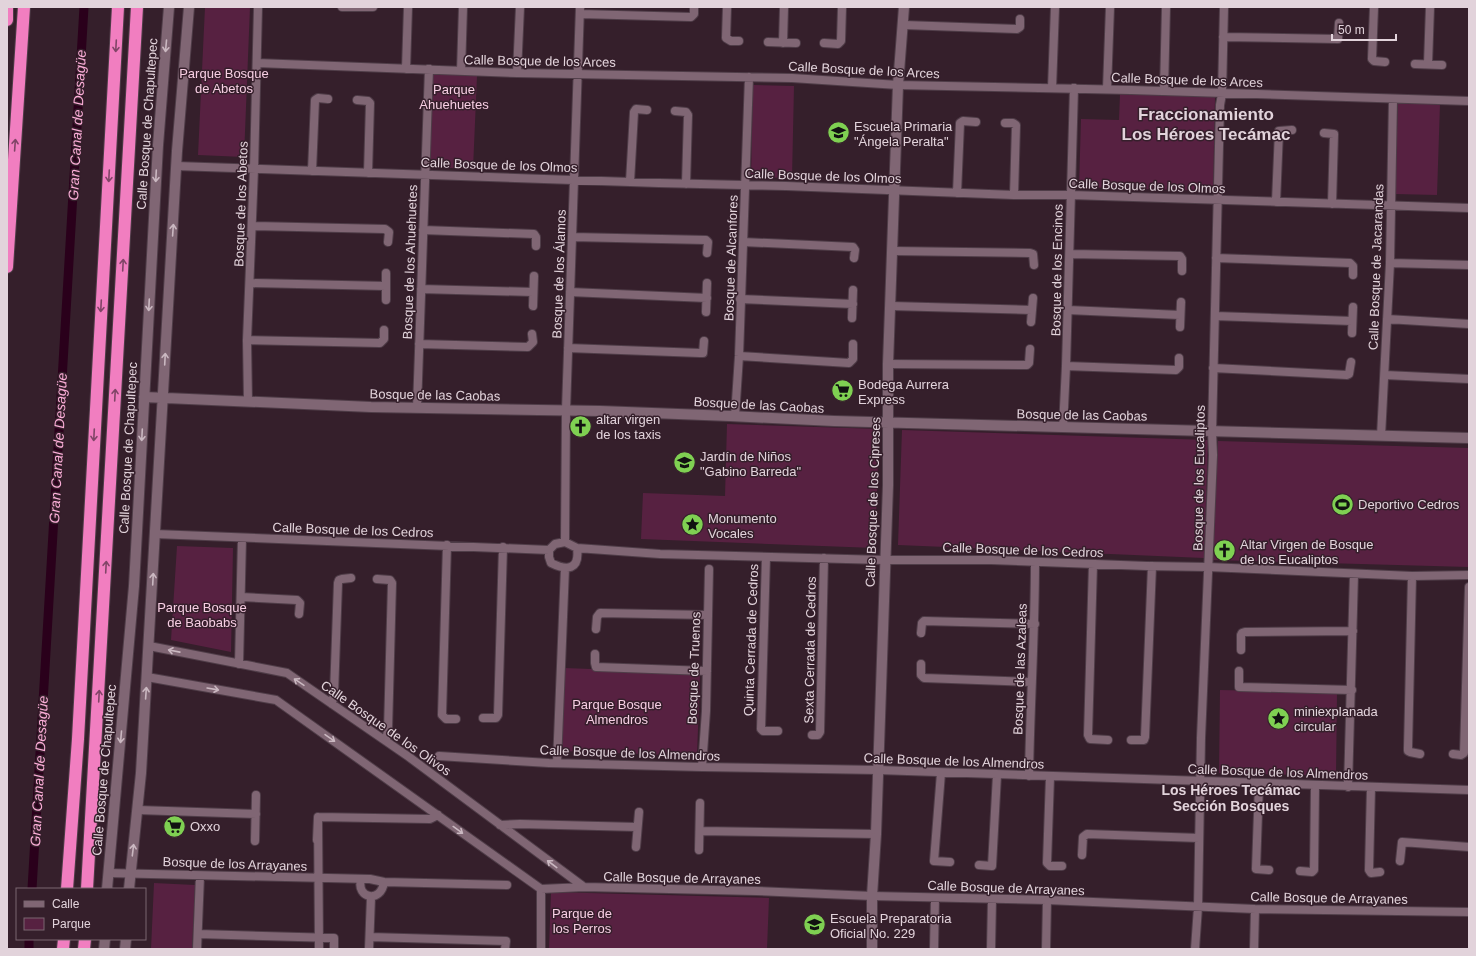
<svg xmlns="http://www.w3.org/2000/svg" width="1476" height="956" font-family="Helvetica,sans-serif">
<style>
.green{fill:#572141}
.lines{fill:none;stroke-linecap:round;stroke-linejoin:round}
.canal{stroke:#2a001b;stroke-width:9}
.street-casing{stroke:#4f3d48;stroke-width:10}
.secondary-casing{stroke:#4f3d48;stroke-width:12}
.highway-casing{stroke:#4f3d48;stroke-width:14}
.street{stroke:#806674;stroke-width:8}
.secondary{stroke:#806674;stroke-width:10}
.highway{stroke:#f17ec0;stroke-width:12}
.oneway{stroke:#804567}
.oneway2{stroke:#cab8c1}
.labels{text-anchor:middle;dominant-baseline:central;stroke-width:3;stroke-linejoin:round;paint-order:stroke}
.street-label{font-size:13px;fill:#e2d3db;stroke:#351f2b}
.park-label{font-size:13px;fill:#f7cee3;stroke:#351f2b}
.poi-label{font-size:13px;fill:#e2d3db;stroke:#351f2b;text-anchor:start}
.water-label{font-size:14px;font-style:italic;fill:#fcaed8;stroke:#351f2b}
.neighbourhood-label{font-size:14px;font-weight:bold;fill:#e2d3db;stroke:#351f2b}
.district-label{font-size:17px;font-weight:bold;fill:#e2d3db;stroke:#351f2b}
</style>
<rect width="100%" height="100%" fill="#351f2b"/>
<path class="green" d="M205,7H250L244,157L198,155Z
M433,74L477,76L473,169L430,167Z
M753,85L794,86L792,178L751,177Z
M1120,94L1215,97L1213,191L1079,187L1081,119L1119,120Z
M1398,102L1440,104L1437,195L1395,194Z
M727,424L879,429L875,548L641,539L643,493L725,496Z
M902,430L1208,440L1204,558L898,545Z
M1218,441L1469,448V567L1213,560Z
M177,546L233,548L231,652L171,640Z
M564,668L700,673L697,756L561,751Z
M1220,690L1337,693L1336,776L1219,773Z
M154,883L195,885L192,949H151Z
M551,892L769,898L767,949H549Z"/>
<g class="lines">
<path class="canal" d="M32,889L84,7
M29,949V939"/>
<defs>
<path id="street" d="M342,7H373
M727,7L726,38L731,41H739
M1374,7L1372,59L1374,61L1385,62
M580,14L691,17L694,14V7
M904,25L1017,29L1020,27V19
M1223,37L1338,39L1339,23
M768,42L796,43
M783,43L784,7
M824,43L838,44L841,41L842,7
M257,63L517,73L792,78L898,85L1131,90L1469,101
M1415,64L1442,65
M1428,64L1430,7
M406,69L408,7
M461,71L463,7
M517,73L520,7
M1052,88L1055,7
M1107,89L1110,7
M1164,91L1166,7
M357,100L368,101L370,103L368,173
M675,111L686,112L688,115L686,184
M1005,123H1013L1016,125L1014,195
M1324,133L1334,134L1332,204
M176,166L659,183L786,186L1014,195H1071L1469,208
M312,171L315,100L318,98L328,99
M630,182L634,112L636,109L647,110
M957,193L960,123L963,121L976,122
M1276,202L1279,131L1292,130
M252,226L385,229L389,232L388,242
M423,230L534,234L536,237V246
M572,237L706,240L708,242L707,253
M743,242L853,247L855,250L854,258
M893,251L1030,253L1033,254L1034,265
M1070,254L1180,256L1182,259V271
M1216,258L1350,263L1353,266V275
M1390,263L1469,265
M250,283L386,286
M421,289L533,292
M570,292L707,298
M740,299L853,304
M386,300V273
M533,306L534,276
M891,306L1032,310
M1068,310L1180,315
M706,312L707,283
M1215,316L1352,321
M852,318L853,290
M1387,319L1469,324
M1031,322L1033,298
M1180,327L1181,302
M1352,333L1353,307
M247,340L380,343L384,339V330
M419,344L528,347L533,342L532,334
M568,348L700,353H703L704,341
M739,356L849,363L853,359V344
M888,364L1027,365L1029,363L1030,349
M1066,366L1176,370L1179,367V358
M1213,368L1347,375L1349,374L1351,362
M1385,375L1469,379
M248,402L247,340L254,169L258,7
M417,408L429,69
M735,416L739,356L749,77
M1063,428L1066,366L1074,88
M1381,436L1390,263L1393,99
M155,534L549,550
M565,542L566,410L580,7
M565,542L577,548C580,570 567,571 551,563L549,557V550L555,544Z
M447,545L442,715L446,719H456
M577,548L660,554L884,560H991L1147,566L1208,567L1412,576L1469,575
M766,557L761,729L763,731H778
M1093,564L1088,735L1090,739L1108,740
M1412,576L1408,748V751L1410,752L1420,754
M377,579L390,580L392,583L388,730L386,741
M241,597L297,600L300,603L299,614
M596,629L597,617L600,613L708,615
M921,633L922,623L924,621L1035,624
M149,646L287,673L409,757L584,887
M1241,650V635L1242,633L1245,632L1353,631
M595,654V663L596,667L707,671
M239,664L242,538
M921,664V675L924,678L1031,682
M1239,671V687L1352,690
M147,677L276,700L541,889
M332,704L334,694L338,583L339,580L342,579L351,578
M483,718H496L498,715L503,547
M812,735H818L820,732L824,558
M1131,740H1144L1145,737L1152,566
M1453,754L1461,755L1464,753L1469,587
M439,756L549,763L702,767L878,770L1469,790
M557,763L565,568
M702,767L706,711L709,569
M941,773L934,861L950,862
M1029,776C1030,705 1035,634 1035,562
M1050,777L1047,863L1050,866H1062
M1259,784L1256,869L1269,870
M1348,787L1354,574
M1371,787L1369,870L1371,873L1380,872
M138,810L256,814
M318,817L430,819L438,815
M500,825L520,824L637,827
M700,831L876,834
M317,840L318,817L319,949
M255,841L256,795
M636,847L639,812
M699,850L700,803
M1082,855L1083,837L1087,834L1199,838
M1400,861L1402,842L1469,847
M979,865L992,866L997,775
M1300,871L1312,872L1314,870L1315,786
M108,873L370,879L384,882L507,885
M361,880C356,898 381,904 384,882
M541,889L584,887L756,891L872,896L1047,900L1255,909L1469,912
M198,934L334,938V949
M370,937L506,941L505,949
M197,949L200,876
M369,949L371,897
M541,949V889
M934,949L935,898
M991,949L992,899
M1046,949L1047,900
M1195,949L1198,907L1201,738L1213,455L1212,432L1220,105L1222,94L1224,7
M1254,949L1255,909"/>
<path id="secondary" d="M144,397L371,407L600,411L730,416L834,421L1469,438
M107,889L134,586L158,145L169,7
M129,889L141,773L177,151L189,7
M104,949L105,939
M125,949L126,939
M872,949V896L876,834L888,485V364L898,85L904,7"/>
<path id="highway" d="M7,20V7
M7,267L24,7
M67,889L78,739L118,7
M87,889L137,7
M63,949L64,939
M84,949L85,939"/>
</defs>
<use href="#street" class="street-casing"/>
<use href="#secondary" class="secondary-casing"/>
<use href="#highway" class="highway-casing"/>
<use href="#street" class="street"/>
<use href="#secondary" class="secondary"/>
<use href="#highway" class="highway"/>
</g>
<defs><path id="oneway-shaft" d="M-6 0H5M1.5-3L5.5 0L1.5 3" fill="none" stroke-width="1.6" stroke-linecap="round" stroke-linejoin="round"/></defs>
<g class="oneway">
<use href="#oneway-shaft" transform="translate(116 46) rotate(93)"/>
<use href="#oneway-shaft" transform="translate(15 145) rotate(-86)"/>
<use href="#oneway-shaft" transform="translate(109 176) rotate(93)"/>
<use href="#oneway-shaft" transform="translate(123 265) rotate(-87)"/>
<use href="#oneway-shaft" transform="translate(101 306) rotate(93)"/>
<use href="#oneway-shaft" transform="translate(115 395) rotate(-87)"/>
<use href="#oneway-shaft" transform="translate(94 435) rotate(93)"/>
<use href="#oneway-shaft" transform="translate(106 567) rotate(-87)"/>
<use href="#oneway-shaft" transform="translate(99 696) rotate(-87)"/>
</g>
<g class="oneway2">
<use href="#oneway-shaft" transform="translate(166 46) rotate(95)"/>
<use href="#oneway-shaft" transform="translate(156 176) rotate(93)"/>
<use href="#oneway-shaft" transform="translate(173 230) rotate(-86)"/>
<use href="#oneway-shaft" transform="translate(149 305) rotate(93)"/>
<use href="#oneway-shaft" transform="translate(165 359) rotate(-87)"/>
<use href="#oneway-shaft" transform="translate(142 435) rotate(93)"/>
<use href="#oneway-shaft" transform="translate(153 579) rotate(-87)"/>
<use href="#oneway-shaft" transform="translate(174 651) rotate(-169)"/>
<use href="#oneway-shaft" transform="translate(299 682) rotate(-146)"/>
<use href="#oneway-shaft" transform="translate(213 689) rotate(10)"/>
<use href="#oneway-shaft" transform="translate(146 693) rotate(-86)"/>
<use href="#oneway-shaft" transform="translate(121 737) rotate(95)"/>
<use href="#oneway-shaft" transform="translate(330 738) rotate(35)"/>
<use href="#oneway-shaft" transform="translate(458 830) rotate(36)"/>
<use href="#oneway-shaft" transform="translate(133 850) rotate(-83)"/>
<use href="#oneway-shaft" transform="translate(552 864) rotate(-143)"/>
</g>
<defs>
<symbol id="school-disc" viewBox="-11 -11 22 22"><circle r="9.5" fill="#7fd052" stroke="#351f2b"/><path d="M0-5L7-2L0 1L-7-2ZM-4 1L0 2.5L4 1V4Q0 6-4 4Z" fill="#111"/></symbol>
<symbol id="supermarket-disc" viewBox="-11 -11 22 22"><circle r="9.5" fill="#7fd052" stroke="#351f2b"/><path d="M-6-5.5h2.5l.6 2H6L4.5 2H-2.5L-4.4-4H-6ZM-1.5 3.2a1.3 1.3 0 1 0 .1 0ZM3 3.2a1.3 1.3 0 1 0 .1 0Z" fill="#111"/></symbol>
<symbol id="church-disc" viewBox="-11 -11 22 22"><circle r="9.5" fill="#7fd052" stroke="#351f2b"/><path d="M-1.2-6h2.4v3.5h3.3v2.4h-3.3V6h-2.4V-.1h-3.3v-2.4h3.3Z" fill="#111"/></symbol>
<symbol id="stadium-disc" viewBox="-11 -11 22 22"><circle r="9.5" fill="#7fd052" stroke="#351f2b"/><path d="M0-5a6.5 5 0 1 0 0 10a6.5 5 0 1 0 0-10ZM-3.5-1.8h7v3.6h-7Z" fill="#111"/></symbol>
<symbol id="sight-disc" viewBox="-11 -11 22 22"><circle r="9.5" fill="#7fd052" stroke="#351f2b"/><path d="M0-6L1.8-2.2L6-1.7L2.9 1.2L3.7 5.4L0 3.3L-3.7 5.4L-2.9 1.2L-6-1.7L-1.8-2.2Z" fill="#111"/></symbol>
</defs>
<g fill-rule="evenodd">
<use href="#school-disc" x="826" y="120" width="25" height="25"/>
<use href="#supermarket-disc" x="830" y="378" width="25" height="25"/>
<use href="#church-disc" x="568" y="414" width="25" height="25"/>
<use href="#school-disc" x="672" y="450" width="25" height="25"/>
<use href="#stadium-disc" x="1330" y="492" width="25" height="25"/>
<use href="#sight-disc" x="680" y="512" width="25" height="25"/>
<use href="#church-disc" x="1212" y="538" width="25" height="25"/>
<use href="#sight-disc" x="1266" y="706" width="25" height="25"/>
<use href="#supermarket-disc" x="162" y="814" width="25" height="25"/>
<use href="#school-disc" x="802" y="912" width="25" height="25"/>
</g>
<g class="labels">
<g class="street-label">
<text transform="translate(540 61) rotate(1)">Calle Bosque de los Arces</text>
<text transform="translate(864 70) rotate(3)">Calle Bosque de los Arces</text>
<text transform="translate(1187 80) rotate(2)">Calle Bosque de los Arces</text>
<text transform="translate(147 124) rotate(-86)">Calle Bosque de Chapultepec</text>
<text transform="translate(499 165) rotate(2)">Calle Bosque de los Olmos</text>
<text transform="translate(823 176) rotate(2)">Calle Bosque de los Olmos</text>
<text transform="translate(1147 186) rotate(2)">Calle Bosque de los Olmos</text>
<text transform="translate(241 204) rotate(-88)">Bosque de los Abetos</text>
<text transform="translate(731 258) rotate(-88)">Bosque de Alcanfores</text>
<text transform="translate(410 262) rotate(-88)">Bosque de los Ahuehuetes</text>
<text transform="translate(1376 267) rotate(-88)">Calle Bosque de Jacarandas</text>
<text transform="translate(1057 270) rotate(-89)">Bosque de los Encinos</text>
<text transform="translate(559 274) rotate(-88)">Bosque de los Álamos</text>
<text transform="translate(435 395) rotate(1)">Bosque de las Caobas</text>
<text transform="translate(759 405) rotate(3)">Bosque de las Caobas</text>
<text transform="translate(1082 415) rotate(1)">Bosque de las Caobas</text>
<text transform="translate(128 448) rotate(-87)">Calle Bosque de Chapultepec</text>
<text transform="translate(1199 478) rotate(-89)">Bosque de los Eucaliptos</text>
<text transform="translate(873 502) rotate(-88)">Calle Bosque de los Cipreses</text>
<text transform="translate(353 530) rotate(2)">Calle Bosque de los Cedros</text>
<text transform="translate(1023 550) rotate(2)">Calle Bosque de los Cedros</text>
<text transform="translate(751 640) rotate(-88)">Quinta Cerrada de Cedros</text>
<text transform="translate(810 650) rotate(-89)">Sexta Cerrada de Cedros</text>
<text transform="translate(694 668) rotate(-88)">Bosque de Truenos</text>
<text transform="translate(1020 669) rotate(-88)">Bosque de las Azaleas</text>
<text transform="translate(386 728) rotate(35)">Calle Bosque de los Olivos</text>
<text transform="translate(630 753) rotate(2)">Calle Bosque de los Almendros</text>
<text transform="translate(954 761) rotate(2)">Calle Bosque de los Almendros</text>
<text transform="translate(104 770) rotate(-85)">Calle Bosque de Chapultepec</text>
<text transform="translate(1278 772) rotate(2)">Calle Bosque de los Almendros</text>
<text transform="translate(235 864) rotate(2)">Bosque de los Arrayanes</text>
<text transform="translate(682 878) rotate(1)">Calle Bosque de Arrayanes</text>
<text transform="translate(1006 888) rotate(2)">Calle Bosque de Arrayanes</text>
<text transform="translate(1329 898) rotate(1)">Calle Bosque de Arrayanes</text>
</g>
<g class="park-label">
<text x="224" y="73">Parque Bosque<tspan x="224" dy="15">de Abetos</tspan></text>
<text x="454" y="89">Parque<tspan x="454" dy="15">Ahuehuetes</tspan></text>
<text x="202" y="607">Parque Bosque<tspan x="202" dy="15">de Baobabs</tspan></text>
<text x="617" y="704">Parque Bosque<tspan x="617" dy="15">Almendros</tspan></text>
<text x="582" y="913">Parque de<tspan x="582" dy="15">los Perros</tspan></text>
</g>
<g class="poi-label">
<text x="854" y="126">Escuela Primaria<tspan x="854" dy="15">"Ángela Peralta"</tspan></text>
<text x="858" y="384">Bodega Aurrera<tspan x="858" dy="15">Express</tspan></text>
<text x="596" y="419">altar virgen<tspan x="596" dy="15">de los taxis</tspan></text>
<text x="700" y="456">Jardín de Niños<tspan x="700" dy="15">"Gabino Barreda"</tspan></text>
<text x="1358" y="504">Deportivo Cedros</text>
<text x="708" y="518">Monumento<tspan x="708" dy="15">Vocales</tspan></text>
<text x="1240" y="544">Altar Virgen de Bosque<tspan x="1240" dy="15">de los Eucaliptos</tspan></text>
<text x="1294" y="711">miniexplanada<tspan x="1294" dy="15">circular</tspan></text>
<text x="190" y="826">Oxxo</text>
<text x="830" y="918">Escuela Preparatoria<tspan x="830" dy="15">Oficial No. 229</tspan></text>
</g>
<g class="water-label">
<text transform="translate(77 125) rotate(-87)">Gran Canal de Desagüe</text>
<text transform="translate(58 448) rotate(-87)">Gran Canal de Desagüe</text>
<text transform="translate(39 771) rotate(-87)">Gran Canal de Desagüe</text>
</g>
<g class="neighbourhood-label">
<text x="1231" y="790">Los Héroes Tecámac<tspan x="1231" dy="16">Sección Bosques</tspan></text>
</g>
<g class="district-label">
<text x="1206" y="114">Fraccionamiento<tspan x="1206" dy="20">Los Héroes Tecámac</tspan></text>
</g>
</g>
<rect width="1476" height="956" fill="none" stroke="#e2d3db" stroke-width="16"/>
<rect x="16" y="888" width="130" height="52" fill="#351f2b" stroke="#7a6771"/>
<rect x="24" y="901" width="20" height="6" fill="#806674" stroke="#7a6771"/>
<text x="52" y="908" font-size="12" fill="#e2d3db">Calle</text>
<rect x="24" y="918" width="20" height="12" fill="#572141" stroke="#7a6771"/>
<text x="52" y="928" font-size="12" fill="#e2d3db">Parque</text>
<path d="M1332 34v6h64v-6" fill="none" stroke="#e2d3db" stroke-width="2"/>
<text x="1338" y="34" font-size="12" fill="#e2d3db" stroke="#351f2b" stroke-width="3" paint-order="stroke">50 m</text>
</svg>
